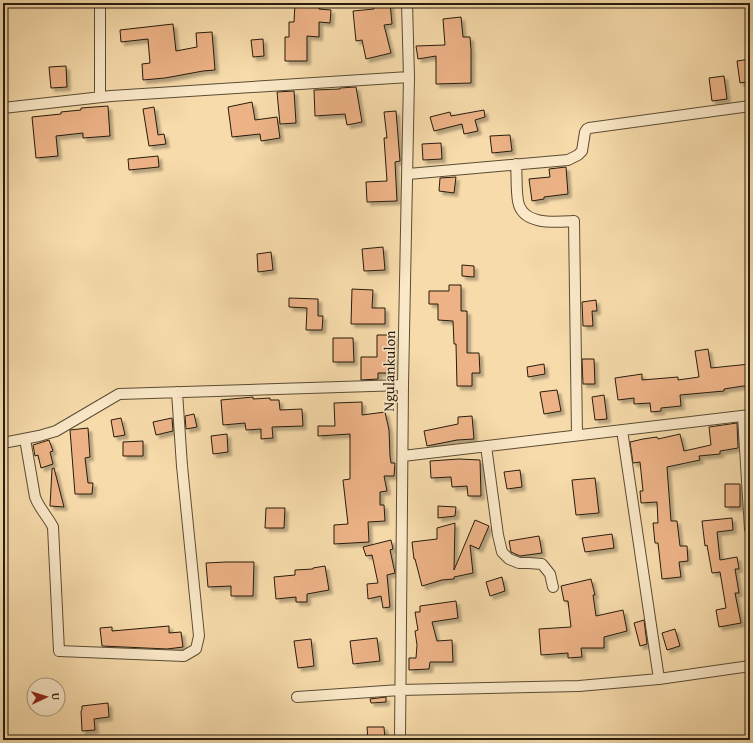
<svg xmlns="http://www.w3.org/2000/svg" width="753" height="743" font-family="'Gentium Book Plus',serif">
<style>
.building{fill:#edb387;stroke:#261c0d;filter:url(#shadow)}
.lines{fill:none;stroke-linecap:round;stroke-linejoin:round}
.minor-casing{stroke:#5a4c34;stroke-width:12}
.minor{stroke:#fae8c8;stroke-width:10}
.labels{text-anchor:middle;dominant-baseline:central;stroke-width:3;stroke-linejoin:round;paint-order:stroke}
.street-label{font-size:15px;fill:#261c0d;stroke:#fae8c8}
</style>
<defs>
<filter id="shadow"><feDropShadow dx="3.5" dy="3.5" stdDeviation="1" flood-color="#0004"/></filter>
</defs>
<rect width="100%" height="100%" fill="#f7dbab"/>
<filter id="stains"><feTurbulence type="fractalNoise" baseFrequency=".005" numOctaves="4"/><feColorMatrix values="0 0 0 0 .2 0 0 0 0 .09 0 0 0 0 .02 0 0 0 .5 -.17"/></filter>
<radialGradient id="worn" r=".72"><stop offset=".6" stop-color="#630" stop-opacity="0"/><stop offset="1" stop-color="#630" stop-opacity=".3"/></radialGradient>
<path class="building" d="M295,3H319V9L331,10L330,23L319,22V37L307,36V61H285V37H289V22H294Z
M374,3H390L392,24L384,25L391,53L366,59L362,40L356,41L353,11L374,9Z
M461,17L463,37H470L471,50V83L436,84V56L418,59L416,46L445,45L443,19Z
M173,24L176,51L197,47L196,33L212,32L215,70L203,71L165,78L143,80L142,64L150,63L148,39L121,42L120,30Z
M263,39L264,56L253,57L251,40Z
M750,59V81L740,83L737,61Z
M66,66L67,87L51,88L49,67Z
M724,76L727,99L712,101L709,78Z
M356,87L362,122L347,125L345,114L315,116L314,90L340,89V88Z
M294,91L296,123L280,124L277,92Z
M252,102L255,120L277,117L280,138L261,141L260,134L232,137L228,107Z
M108,106L110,136L83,138V133L56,136L58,156L36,158L32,117L61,114V112L81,110V108Z
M154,107L158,135L164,134L166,144L149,146L143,109Z
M484,110L485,117L475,120L478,131L464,134L462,124L434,131L430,117L450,112L451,116Z
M396,111L400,161L395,162L397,201L367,202L366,182L387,181L384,138H387L384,112Z
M510,135L512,151L492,153L490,136Z
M441,143L442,159L423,160L422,144Z
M158,156L159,167L129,170L128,159Z
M566,167L568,194L544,197V199L532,201L529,179L550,177L549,169Z
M456,177L454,193L439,191L440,178Z
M383,247L385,270L364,271L362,249Z
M271,252L273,270L258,272L257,254Z
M462,265L474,266V277L462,276Z
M449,285H461V311H467V353H479L480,373H472V386H457L456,344H454L453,321L438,320V304H429V291H449Z
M352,289L373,290L372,308H385V324H351Z
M289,298L318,299V316H323L322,330H306L307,308L289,307Z
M596,300L597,311H592L593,326H583L582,302Z
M377,335H393V346H392V373H378V379L361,380V357H377Z
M333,338H353L354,362H333Z
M708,349L711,368L750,364V385L724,389V391L680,395L681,406L661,408V411L651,412L650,403L634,404V398L618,400L615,378L642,374V380L678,377V380L699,377L695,351Z
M582,359H594L595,384H583Z
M544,364L545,374L528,377L527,367Z
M557,390L561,411L544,414L540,392Z
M604,395L607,419L595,420L592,397Z
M253,397V399L270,398V400H279L280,410L302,409L303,426L272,427L273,438L261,439V429L246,430L245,423L223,425L221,400Z
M362,402V415L385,412L389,430L390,456L391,463H395L394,476H384L387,491L380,492V505H384L385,521L368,522L369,542L334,544V525L348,524L343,480L350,479V434L318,436V426H335L334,403Z
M194,414L197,427L186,429L185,416Z
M472,416L474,439L457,440L427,446L424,431L458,424V417Z
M121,418L125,435L114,437L111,420Z
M172,418L173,431L156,435L153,422Z
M737,423L738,448L720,451V454L699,456L700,460L667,467L671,521H677L680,546H687L688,561L679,562L681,577L662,579L658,543H655L653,523H658L657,502L641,503L640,491H643L640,462L633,463L630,442L643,439L657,437L658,439L680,434L684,451L711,445L709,427Z
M88,428L90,457L85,458L88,483H93L92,494H75L70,430Z
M227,434L228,452L213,454L211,436Z
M49,440L53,451L50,452L53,464L41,468L38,455L35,456L33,445Z
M143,441V456H123V442Z
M459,459L480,460L481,496H468L467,486L452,487L451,477L431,478L430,461Z
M54,468L64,507L50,506L52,469Z
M520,470L522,487L507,489L504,472Z
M595,478L599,513L576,515L572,480Z
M725,484H740V507H725Z
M438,506L456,507L455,516L438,518Z
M266,508H285L284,528H265Z
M732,518L733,530L717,532L720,560L737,557L739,569H735L739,593H735L741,623L719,627L716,610L726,608L720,572L712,573L707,545L705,546L702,521Z
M475,520L489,526L479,549L470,545L473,573L454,577V579L442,580L422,586L415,559H414L412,542L437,539V528L455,523L454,570Z
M612,534L614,548L585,552L582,538Z
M539,536L542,553L520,556L511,552L509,541Z
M391,540L393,549L390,550L395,573L387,575L390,607L383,608L381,596L368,599L367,584L378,583L372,555L366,556L363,547Z
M226,562H254L253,596H231V586L208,587L206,563Z
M325,566L329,590L307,594V602H296V597L276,599L274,577L295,575V570L313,569V568Z
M502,577L505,591L490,596L486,582Z
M591,579L595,595H593L596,616L623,610L627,631L604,637V648H581L582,657L568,658V653L541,655L539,629L571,627L568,601H564L561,586Z
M456,601L458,618L432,622L437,641L452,640L453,662H430L429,669L409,670V658H416L417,645L415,631L418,630L415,612H420V606Z
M644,620L647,644L640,646L634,623Z
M169,626V633L181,632L183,647L167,649L102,646L100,628L112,627V631Z
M675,629L680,646L667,650L662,633Z
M377,638L380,661L353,664L350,641Z
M311,639L314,666L298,668L294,641Z
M386,697V702L371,703L370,699Z
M108,703L109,717L94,719L95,730L82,731L81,711L82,710V706Z
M367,727H384L385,740H368Z"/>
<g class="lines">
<defs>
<path id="minor" d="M100,3V97
M3,108L111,96L409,77
M516,164C517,176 516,190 518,201C522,226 556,222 574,221L577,435
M408,174L568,160L578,155L582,151L585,132L587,129L589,128L750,106
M743,416L750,529
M622,430L659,679
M25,439L35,497C39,508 48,517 53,527L59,651L184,656L196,649L199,636L182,466L177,392
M3,443L39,436L56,431L119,394L403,385
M486,446L498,535L502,552L509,559L519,563H528L542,564L550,574L553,587
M403,456L750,415
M297,697L400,690L579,686L659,679L750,666
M400,740L403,385L409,77L407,3"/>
</defs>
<use href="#minor" class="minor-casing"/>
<use href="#minor" class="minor"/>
</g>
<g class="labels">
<g class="street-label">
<text transform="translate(389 371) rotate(-89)">Ngulankulon</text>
</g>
</g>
<rect width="753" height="743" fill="none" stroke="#f7dbab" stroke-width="16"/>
<rect x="4" y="4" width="745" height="735" fill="none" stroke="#261c0d" stroke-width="2"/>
<rect x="8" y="8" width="737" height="727" fill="none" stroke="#261c0d"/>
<g transform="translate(46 697) rotate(86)"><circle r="19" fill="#fae8c8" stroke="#a5967d"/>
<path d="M0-3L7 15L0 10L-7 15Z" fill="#8f2418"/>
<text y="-6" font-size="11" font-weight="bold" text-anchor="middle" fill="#261c0d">U</text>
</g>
<rect width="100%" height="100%" filter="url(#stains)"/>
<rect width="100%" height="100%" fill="url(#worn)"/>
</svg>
